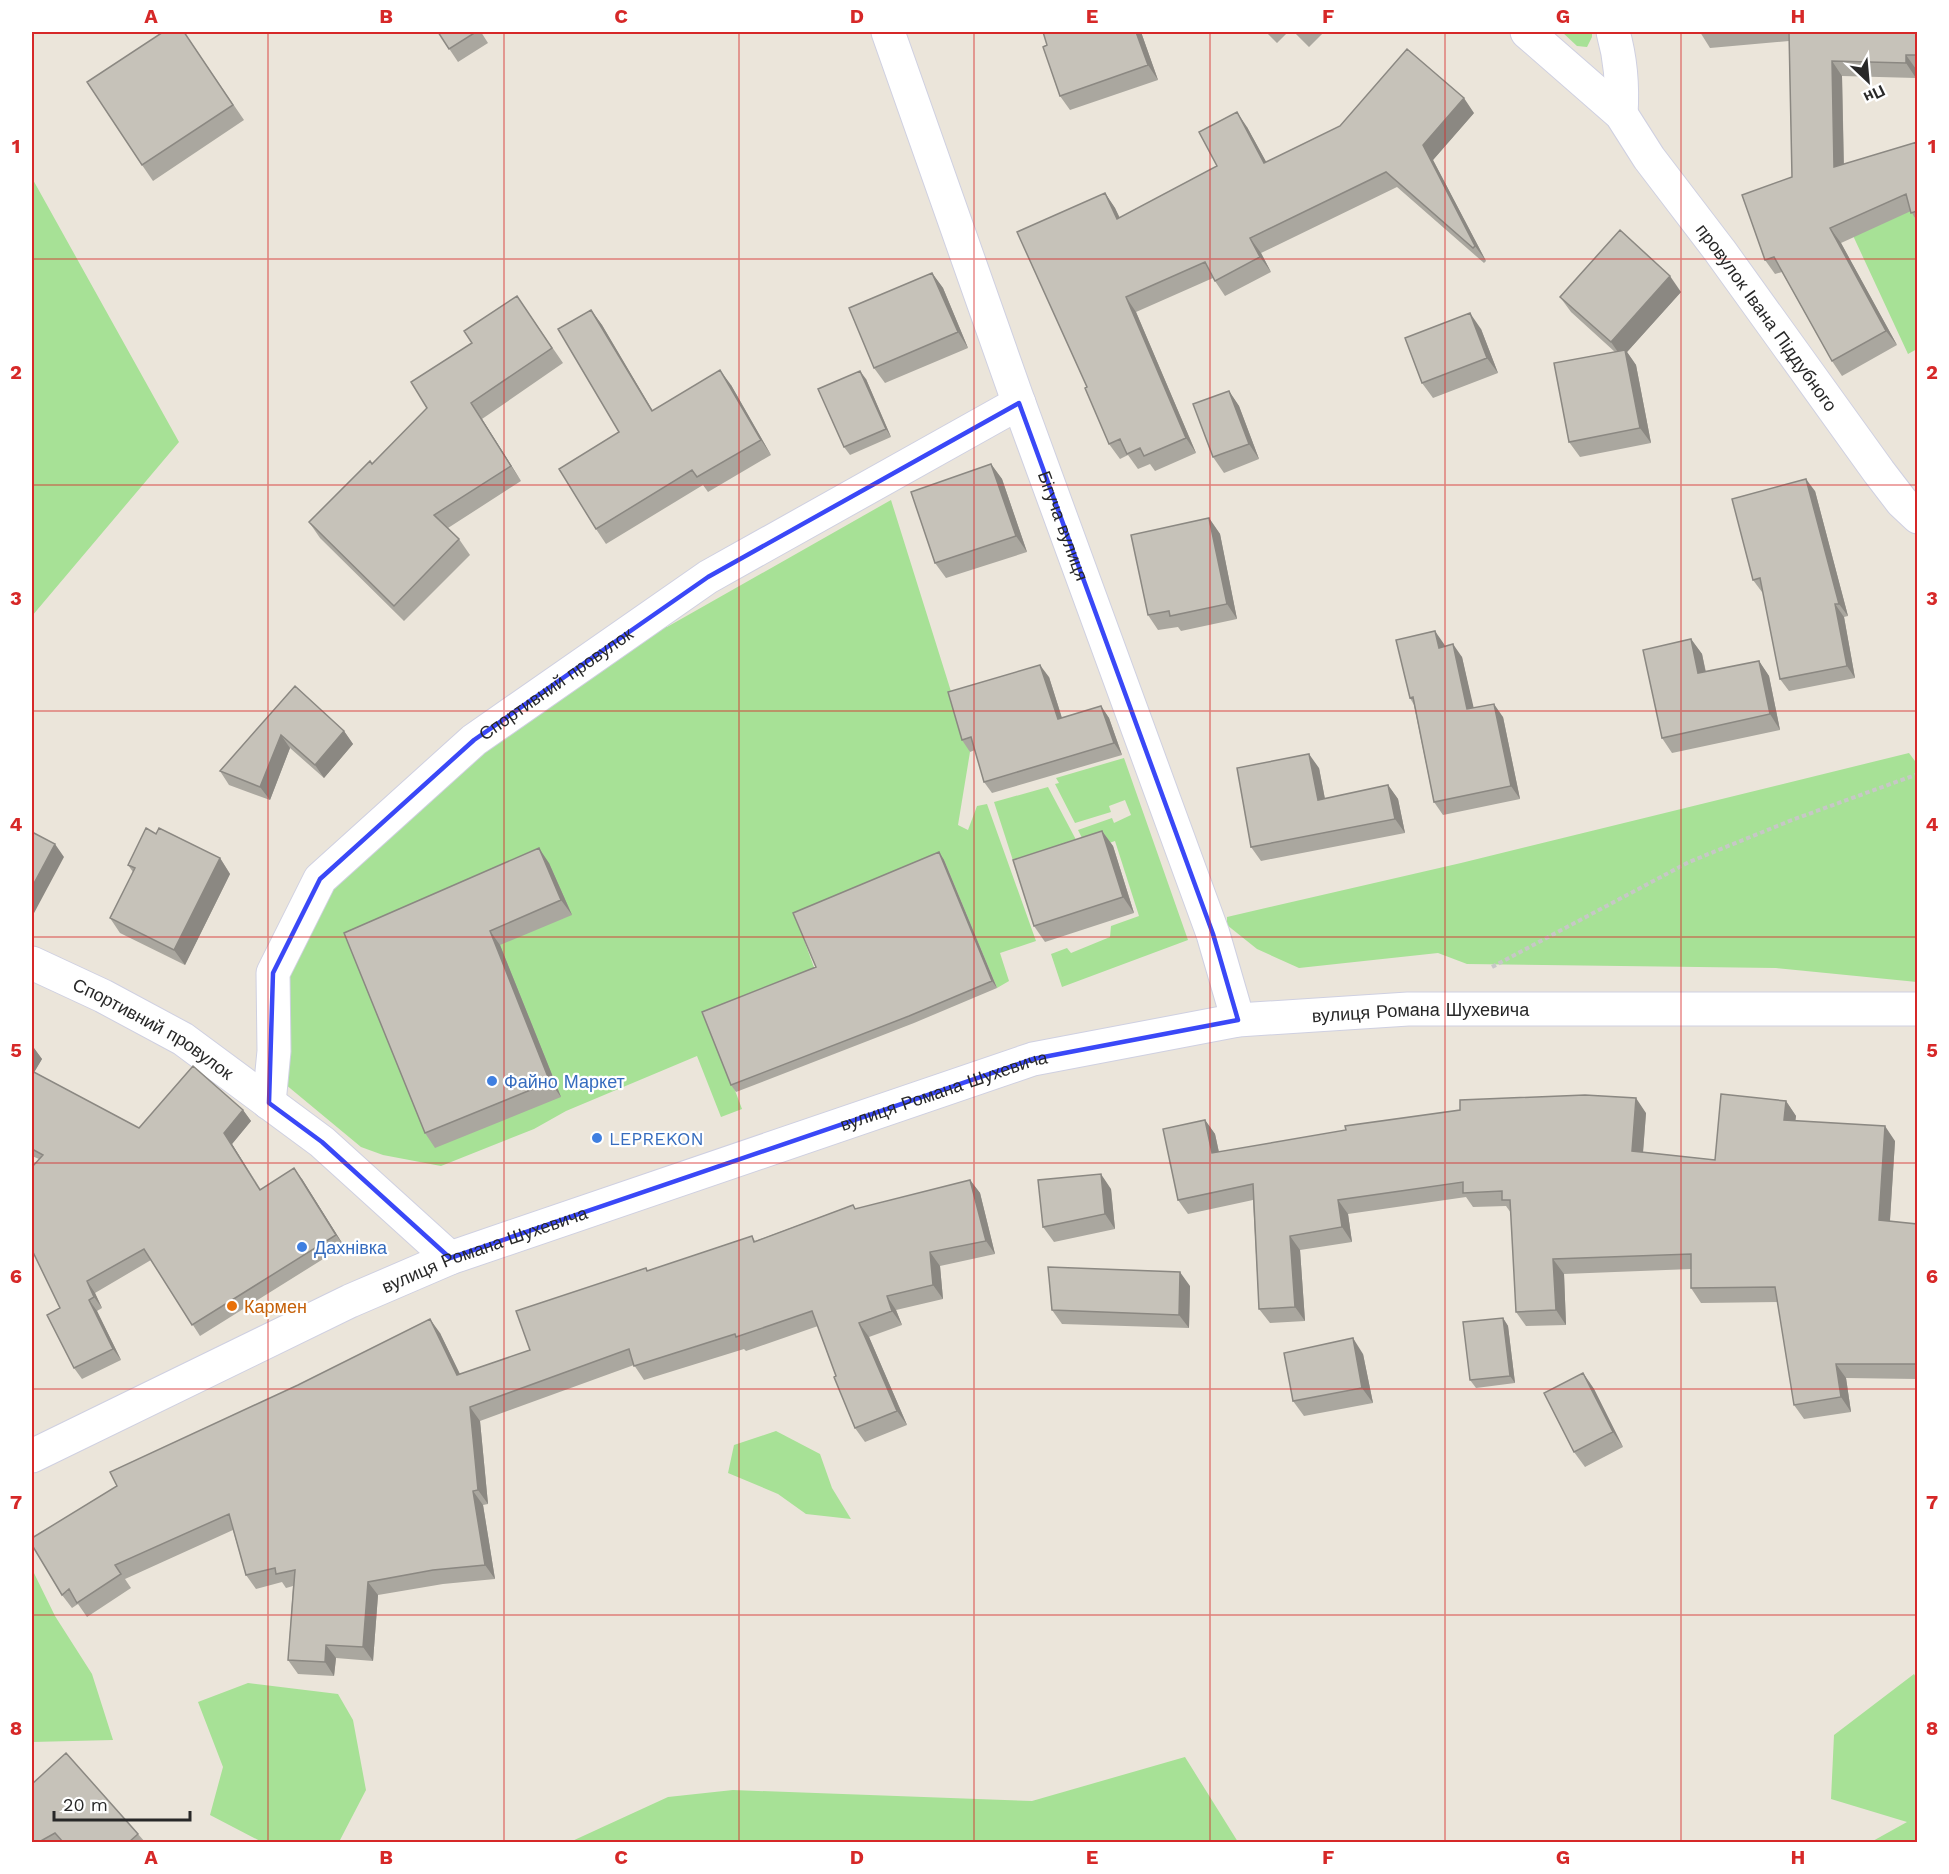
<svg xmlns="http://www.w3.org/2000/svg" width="1949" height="1874" font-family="'Work Sans',sans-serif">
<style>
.green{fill:#a7e196}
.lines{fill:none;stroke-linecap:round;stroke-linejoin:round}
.minor-casing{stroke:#cfd0e1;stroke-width:35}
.path{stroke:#c7c7c7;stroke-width:4;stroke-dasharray:4.5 3;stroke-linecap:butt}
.minor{stroke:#fff;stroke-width:33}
.wall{fill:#aaa79f}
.shaded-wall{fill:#8b8882}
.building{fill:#c6c2b9;stroke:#8b8882;stroke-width:1.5}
.marked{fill:none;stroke:#3a48f7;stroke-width:4.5;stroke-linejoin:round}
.grid{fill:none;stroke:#d62828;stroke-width:1.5;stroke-opacity:0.55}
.shop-dot{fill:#3f7fe0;stroke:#fff;stroke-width:2}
.food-dot{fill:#e8710a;stroke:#fff;stroke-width:2}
.labels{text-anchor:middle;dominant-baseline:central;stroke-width:4.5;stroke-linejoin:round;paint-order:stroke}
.street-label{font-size:18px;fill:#282828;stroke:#fff}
.shop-label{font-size:18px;fill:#366cbe;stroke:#fff;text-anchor:start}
.food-label{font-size:18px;fill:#c56008;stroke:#fff;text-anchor:start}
.neatline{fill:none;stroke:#d62828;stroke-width:2}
.grid-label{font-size:20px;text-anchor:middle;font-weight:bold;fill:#d62828}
</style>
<rect width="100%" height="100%" fill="#ebe5da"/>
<path class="green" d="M1562,32H1592V37L1587,47L1577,46Z
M1896,157L1917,225V349L1908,354L1849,227Z
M32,178L179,442L32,616Z
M891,500L970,752L958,825L968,830L977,806L987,804L1036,941L1000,953L1009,981L997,988L944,860L797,921L825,997L708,1019L742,1109L721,1117L697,1056L566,1111L534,1129L441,1166L383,1155L361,1147L285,1084L281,1007L296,944L317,902L477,757L666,623L667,627Z
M1909,753L1918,765L1917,982L1776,968L1467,964L1438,953L1299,968L1257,949L1227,925V917L1461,863Z
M1124,758L1188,940L1062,987L1051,954L1067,948L1071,953L1110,937L1111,926L1139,916L1115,841L1088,850L1078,830L1112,818L1114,823L1131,815L1125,800L1109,806L1111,812L1075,823L1055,784L1059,783L1056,778Z
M1048,787L1082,851L1017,873L994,802Z
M776,1431L820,1454L832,1488L851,1519L806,1514L778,1494L728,1473L734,1445Z
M32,1569L55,1616L92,1674L113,1740L32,1742Z
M1914,1674L1918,1681L1917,1842H1871L1907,1822L1831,1799L1834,1735Z
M248,1683L338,1694L353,1720L366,1790L339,1842H262L210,1815L223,1767L198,1702Z
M1185,1757L1238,1842H570L668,1797L733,1790L1032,1801Z"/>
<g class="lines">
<defs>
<g id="minor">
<path id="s1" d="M888,32L1016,395L1213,934L1238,1020"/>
<path id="s2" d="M1527,32L1621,114L1649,158L1720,251L1879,472L1902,502L1918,517"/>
<path d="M1613,32C1621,60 1623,84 1621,114"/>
<path id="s3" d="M32,963L103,996L183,1039L322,1142L450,1258"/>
<path id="s4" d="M269,1103L274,1051L273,973L320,879L474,740L708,577L1019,403"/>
<path id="s5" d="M32,1456L350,1301L450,1258L1033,1059L1238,1020L1408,1009H1918"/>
</g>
</defs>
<use href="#minor" class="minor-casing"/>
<path class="path" d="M1492,967L1689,862L1792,820L1918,774"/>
<use href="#minor" class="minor"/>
</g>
<path class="wall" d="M184,32L244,120L153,181L142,165Z
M438,32H481L488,43L458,62Z
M1141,32L1158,80L1070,110L1060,96L1047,45Z
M1266,32H1288L1277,43Z
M1294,32H1324L1309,47Z
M1700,32H1917V69H1916V78L1842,76L1844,164L1917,142V222L1911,211L1841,243L1897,345L1842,376L1832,361L1782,272L1775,274L1765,260L1792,177L1789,41L1710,48Z
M1474,113L1433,160L1486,261L1484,263L1397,187L1261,253L1271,272L1225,296L1213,278L1136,312L1196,453L1155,471L1150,464L1138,469L1128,455L1120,459L1109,444L1087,387L1105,193L1115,208L1120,218L1217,166L1247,127L1266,162Z
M932,273L943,288L968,348L885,383L874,368Z
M1681,292L1627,352L1636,365L1651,443L1580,457L1569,442L1615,352L1571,312L1560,297Z
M517,296L563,363L482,419L521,481L448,528L459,539L470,555L404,621L320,538L309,522L372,464L427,408L472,343Z
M591,310L602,325L653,411L731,385L771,455L708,492L703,485L606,544L596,529L619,432Z
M1481,329L1498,373L1433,398L1422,383Z
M866,379L891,437L850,455L844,447Z
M1229,391L1239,406L1259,459L1224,473L1213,457Z
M991,464L1002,479L1027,552L946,578L935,563Z
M1815,491L1848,616L1844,617L1855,678L1789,691L1780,679L1763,592H1762L1753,580Z
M1209,518L1220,534L1237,619L1181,631L1178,627L1158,630L1148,615Z
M1691,639L1702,654L1706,672L1759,661L1769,676L1780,730L1672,753L1662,738Z
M1444,644L1445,646L1462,657L1473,708L1503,717L1520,799L1443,815L1434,802L1414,705L1410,698Z
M1049,677L1062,718L1101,706L1109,718L1122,755L992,793L984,782L975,750L970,752L962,740Z
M295,686L344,731L353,744L324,778L290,748L270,800L229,785L220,771Z
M1319,768L1325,799L1388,785L1398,799L1405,833L1261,861L1251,847Z
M1102,831L1113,846L1134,913L1045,942L1034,926Z
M156,834L220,858L230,874L185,965L120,933L110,918L133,872L128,865Z
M939,852L944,860L997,988L914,1023L736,1092L731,1085L816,967Z
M549,863L572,915L500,945L561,1097L435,1148L425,1133L344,933Z
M32,1046L42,1059L34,1072L139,1128L243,1110L251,1121L232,1144L260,1190L302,1179L344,1246L200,1336L151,1260L95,1293L102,1308L97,1311L121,1360L82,1379L74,1368L60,1308L39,1159L32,1156Z
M1786,1101L1796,1116L1795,1120L1895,1141L1890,1221L1917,1224V1379L1846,1378L1851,1412L1804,1419L1794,1405L1778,1302L1701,1303L1691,1288V1269L1564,1274L1566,1325L1526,1326L1516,1312L1511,1213L1506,1206L1473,1207L1466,1197L1348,1214L1352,1242L1300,1250L1305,1321L1270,1323L1259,1309L1253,1200L1188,1214L1178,1200L1205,1120L1215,1134L1219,1152L1646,1113L1643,1152L1715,1160Z
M970,1180L980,1193L995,1254L940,1266L943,1299L896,1310L902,1325L869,1337L907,1425L865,1442L855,1428L818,1326L746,1351L744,1349L644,1380L634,1365L480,1421L488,1504L483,1505L495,1579L443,1584L378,1595L373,1661L336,1658L334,1676L298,1674L288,1660L293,1586L286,1588L282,1582L256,1589L246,1575L233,1530L125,1579L131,1588L87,1617L78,1604L72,1608L62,1595L440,1333L460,1374L530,1350L646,1268L648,1271L752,1236L755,1241L853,1205L856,1209Z
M1111,1189L1115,1229L1054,1242L1043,1227Z
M1190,1286L1189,1328L1062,1324L1052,1310Z
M1503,1318L1508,1326L1515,1383L1476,1388L1470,1380Z
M1363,1354L1373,1403L1304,1416L1293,1401Z
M1583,1373L1594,1389L1623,1447L1585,1467L1574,1452Z
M32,1784L138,1834L145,1842H32Z"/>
<path class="shaded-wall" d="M1136,32H1141L1158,80L1148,65Z
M1906,55L1916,69V78L1906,63Z
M1832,61L1842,76L1844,182L1834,167Z
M1464,98L1474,113L1433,160L1486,261L1475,246L1423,145Z
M1237,112L1247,127L1275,178L1264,163Z
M1105,193L1115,208L1127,234L1117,219Z
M1830,228L1841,243L1897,345L1886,331Z
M1250,238L1261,253L1271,272L1260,257Z
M932,273L943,288L968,348L958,332Z
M1670,276L1681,292L1627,352L1636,365L1651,443L1640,428L1622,358L1611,342Z
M1126,297L1136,312L1196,453L1186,438Z
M591,310L602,325L662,427L652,411Z
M1470,313L1481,329L1498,373L1487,358Z
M720,370L731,385L771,455L761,440Z
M860,371L866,379L891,437L886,429Z
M1229,391L1239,406L1259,459L1249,444Z
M471,403L482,419L521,481L511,466Z
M991,464L1002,479L1027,552L1016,536Z
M1806,479L1815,491L1848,616L1839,604Z
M1209,518L1220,534L1237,619L1227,604Z
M1835,604L1844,617L1855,678L1847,666Z
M1435,631L1444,644L1448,661L1439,648Z
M1691,639L1702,654L1709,689L1698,673Z
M1453,644L1462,657L1477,722L1467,709Z
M1759,661L1769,676L1780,730L1770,714Z
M1040,665L1049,677L1066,731L1058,719Z
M1494,704L1503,717L1520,799L1511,786Z
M1101,706L1109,718L1122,755L1114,743Z
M344,731L353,744L324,778L315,765Z
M281,735L290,748L270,800L260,787Z
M1309,754L1319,768L1328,815L1318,800Z
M1388,785L1398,799L1405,833L1395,819Z
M1102,831L1113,846L1134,913L1123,897Z
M55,844L64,857L33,915L32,913V887Z
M539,848L549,863L572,915L561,900Z
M939,852L944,860L997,988L992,981Z
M220,858L230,874L185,965L174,950Z
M490,931L500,945L561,1097L550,1082Z
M34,1048L42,1059L32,1076V1053Z
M1636,1098L1646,1113L1642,1165L1632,1151Z
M1786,1101L1796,1116L1794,1134L1784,1120Z
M243,1110L251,1121L232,1144L268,1201L224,1133Z
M1205,1120L1215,1134L1222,1167L1212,1153Z
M1885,1126L1895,1141L1889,1234L1879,1220Z
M294,1168L302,1179L344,1246L336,1235Z
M1101,1174L1111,1189L1115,1229L1105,1214Z
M970,1180L980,1193L995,1254L986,1241Z
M1338,1200L1348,1214L1352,1242L1342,1227Z
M1290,1236L1300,1250L1305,1321L1295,1307Z
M930,1252L940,1266L943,1299L933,1285Z
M1553,1259L1564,1274L1566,1325L1556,1310Z
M1180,1272L1190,1286L1189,1328L1179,1315Z
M87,1281L95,1293L102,1308L94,1297Z
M887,1296L896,1310L902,1325L892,1311Z
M89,1300L97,1311L121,1360L113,1349Z
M1503,1318L1508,1326L1515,1383L1510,1376Z
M430,1319L440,1333L467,1389L457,1375Z
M859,1323L869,1337L907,1425L897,1411Z
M1353,1338L1363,1354L1373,1403L1362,1388Z
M1836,1364L1846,1378L1851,1412L1841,1397Z
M1583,1373L1594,1389L1623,1447L1613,1432Z
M470,1407L480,1421L488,1504L478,1490Z
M473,1491L483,1505L495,1579L485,1565Z
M368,1582L378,1595L373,1661L363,1647Z
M326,1645L336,1658L334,1676L325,1662Z"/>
<path class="building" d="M163,32H184L233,105L142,165L87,82Z
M438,32H476L449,49Z
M1043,32H1136L1148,65L1060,96L1043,47L1047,45Z
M1700,32H1719L1700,33Z
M1789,32H1917V55H1906V63L1832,61L1834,167L1917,142V211L1911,213L1906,194L1830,228L1886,331L1832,361L1774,257L1765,260L1742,195L1792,177Z
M1407,49L1464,98L1423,145L1475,246L1473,248L1386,172L1250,238L1260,257L1215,281L1205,262L1126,297L1186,438L1144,456L1140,448L1127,454L1120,439L1109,444L1085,388L1087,387L1017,232L1105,193L1117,219L1217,166L1199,132L1237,112L1264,163L1340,126Z
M1620,230L1670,276L1611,342L1560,297Z
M932,273L958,332L874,368L849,308Z
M517,296L552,348L471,403L511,466L434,515L459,539L394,606L309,522L370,461L372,464L427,408L411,382L472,343L464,331Z
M591,310L652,411L720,370L761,440L697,477L692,470L596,529L559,469L619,432L558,329Z
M1470,313L1487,358L1422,383L1405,338Z
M1625,350L1640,428L1569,442L1554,363Z
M860,371L886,429L844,447L818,389Z
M1229,391L1249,444L1213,457L1193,404Z
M991,464L1016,536L935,563L911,492Z
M1806,479L1839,604H1835L1847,666L1780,679L1760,578L1753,580L1732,499Z
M1209,518L1227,604L1170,616L1169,611L1148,615L1131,535Z
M1435,631L1439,648L1453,644L1467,709L1494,704L1511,786L1434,802L1413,697L1410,698L1396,640Z
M1691,639L1698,673L1759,661L1770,714L1662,738L1643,650Z
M1040,665L1058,719L1101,706L1114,743L984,782L971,737L962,740L948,692Z
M295,686L344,731L315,765L281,735L260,787L220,771Z
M1309,754L1318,800L1388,785L1395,819L1251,847L1237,768Z
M146,828L156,834L159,828L220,858L174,950L110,918L135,868L128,865Z
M1102,831L1123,897L1034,926L1013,860Z
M32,832L55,844L32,887Z
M539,848L561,900L490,931L550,1082L425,1133L344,933Z
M939,852L992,981L909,1016L731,1085L702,1012L816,967L793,913Z
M193,1066L243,1110L224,1133L260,1190L294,1168L336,1235L192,1325L144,1249L87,1281L94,1297L89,1300L113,1349L74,1368L47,1315L60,1308L32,1250V1167L43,1155L32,1149V1128L33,1126L32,1125V1071L139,1128Z
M1721,1094L1786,1101L1784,1120L1885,1126L1879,1220L1917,1224V1364H1836L1841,1397L1794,1405L1775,1287L1691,1288V1254L1553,1259L1556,1310L1516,1312L1510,1200H1502V1191L1463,1193V1182L1338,1200L1342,1227L1290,1236L1295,1307L1259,1309L1253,1184L1178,1200L1163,1129L1205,1120L1212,1153L1346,1130L1345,1126L1460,1110V1100L1585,1095L1636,1098L1632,1151L1715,1160Z
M1101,1174L1105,1214L1043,1227L1038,1180Z
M970,1180L986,1241L930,1252L933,1285L887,1296L892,1311L859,1323L897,1411L855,1428L834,1377L836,1376L812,1311L736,1337L735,1334L634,1366L629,1349L470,1407L478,1490L473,1491L485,1565L433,1570L368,1582L363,1647L326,1645L325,1662L288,1660L295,1570L276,1574L275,1568L246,1575L229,1514L115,1565L121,1574L77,1603L69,1589L62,1595L32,1545V1538L117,1486L110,1472L298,1385L430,1319L457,1375L530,1350L516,1311L646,1268L647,1271L752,1236L754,1242L853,1205L855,1209Z
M1048,1267L1180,1272L1179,1315L1052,1310Z
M1503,1318L1510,1376L1470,1380L1463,1322Z
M1353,1338L1362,1388L1293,1401L1284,1353Z
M1583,1373L1613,1432L1574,1452L1544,1393Z
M66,1753L138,1834L129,1842H63L55,1833L39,1842H32V1784Z"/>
<path class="marked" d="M1019,403L1213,934L1238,1020L1033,1059L450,1258L322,1142L269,1103L273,973L320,879L474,740L708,577Z"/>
<path class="grid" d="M268,32V1842M504,32V1842M739,32V1842M974,32V1842M1210,32V1842M1445,32V1842M1681,32V1842M32,259H1918M32,485H1918M32,711H1918M32,937H1918M32,1163H1918M32,1389H1918M32,1615H1918"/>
<g class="shop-dot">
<circle cx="492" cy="1081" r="6"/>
<circle cx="597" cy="1138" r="6"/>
<circle cx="302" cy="1247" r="6"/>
</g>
<circle class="food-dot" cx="232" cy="1306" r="6"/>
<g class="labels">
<g class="street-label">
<text stroke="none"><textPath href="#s2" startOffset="375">провулок Івана Піддубного</textPath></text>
<text stroke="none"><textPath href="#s1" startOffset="524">Бігуча вулиця</textPath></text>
<text stroke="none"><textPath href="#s4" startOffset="542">Спортивний провулок</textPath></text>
<text stroke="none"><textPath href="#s5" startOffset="1470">вулиця Романа Шухевича</textPath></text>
<text stroke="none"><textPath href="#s3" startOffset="138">Спортивний провулок</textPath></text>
<text stroke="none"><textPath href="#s5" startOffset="984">вулиця Романа Шухевича</textPath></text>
<text stroke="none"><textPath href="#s5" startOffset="498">вулиця Романа Шухевича</textPath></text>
</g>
<g class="shop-label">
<text x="504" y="1081">Файно Маркет</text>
<text x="609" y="1138">LEPREKON</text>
<text x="314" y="1247">Дахнівка</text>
</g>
<g class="food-label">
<text x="244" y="1306">Кармен</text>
</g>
</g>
<rect width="1949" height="1874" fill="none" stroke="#ffffff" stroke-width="66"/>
<g transform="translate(1868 81) rotate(154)" stroke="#ffffff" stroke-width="4.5" paint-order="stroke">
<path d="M0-4.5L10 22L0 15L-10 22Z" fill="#282828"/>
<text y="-9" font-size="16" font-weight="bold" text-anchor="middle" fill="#282828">Пн</text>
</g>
<path d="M54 1811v9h136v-9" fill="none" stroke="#282828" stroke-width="3"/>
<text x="63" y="1811" font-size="18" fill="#282828" stroke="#ffffff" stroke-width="4.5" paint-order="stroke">20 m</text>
<rect x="33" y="33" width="1883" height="1808" class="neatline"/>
<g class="grid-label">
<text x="151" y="23">A</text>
<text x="386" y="23">B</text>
<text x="621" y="23">C</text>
<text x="857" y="23">D</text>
<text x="1092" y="23">E</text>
<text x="1328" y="23">F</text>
<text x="1563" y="23">G</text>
<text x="1798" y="23">H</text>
<text x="16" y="153">1</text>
<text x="1932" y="153">1</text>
<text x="16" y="379">2</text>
<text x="1932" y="379">2</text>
<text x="16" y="605">3</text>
<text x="1932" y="605">3</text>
<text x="16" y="831">4</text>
<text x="1932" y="831">4</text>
<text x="16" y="1057">5</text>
<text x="1932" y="1057">5</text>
<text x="16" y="1283">6</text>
<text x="1932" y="1283">6</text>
<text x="16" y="1509">7</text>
<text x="1932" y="1509">7</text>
<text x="16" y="1735">8</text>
<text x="1932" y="1735">8</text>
<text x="151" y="1864">A</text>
<text x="386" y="1864">B</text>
<text x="621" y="1864">C</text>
<text x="857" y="1864">D</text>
<text x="1092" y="1864">E</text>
<text x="1328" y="1864">F</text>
<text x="1563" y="1864">G</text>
<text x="1798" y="1864">H</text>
</g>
</svg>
